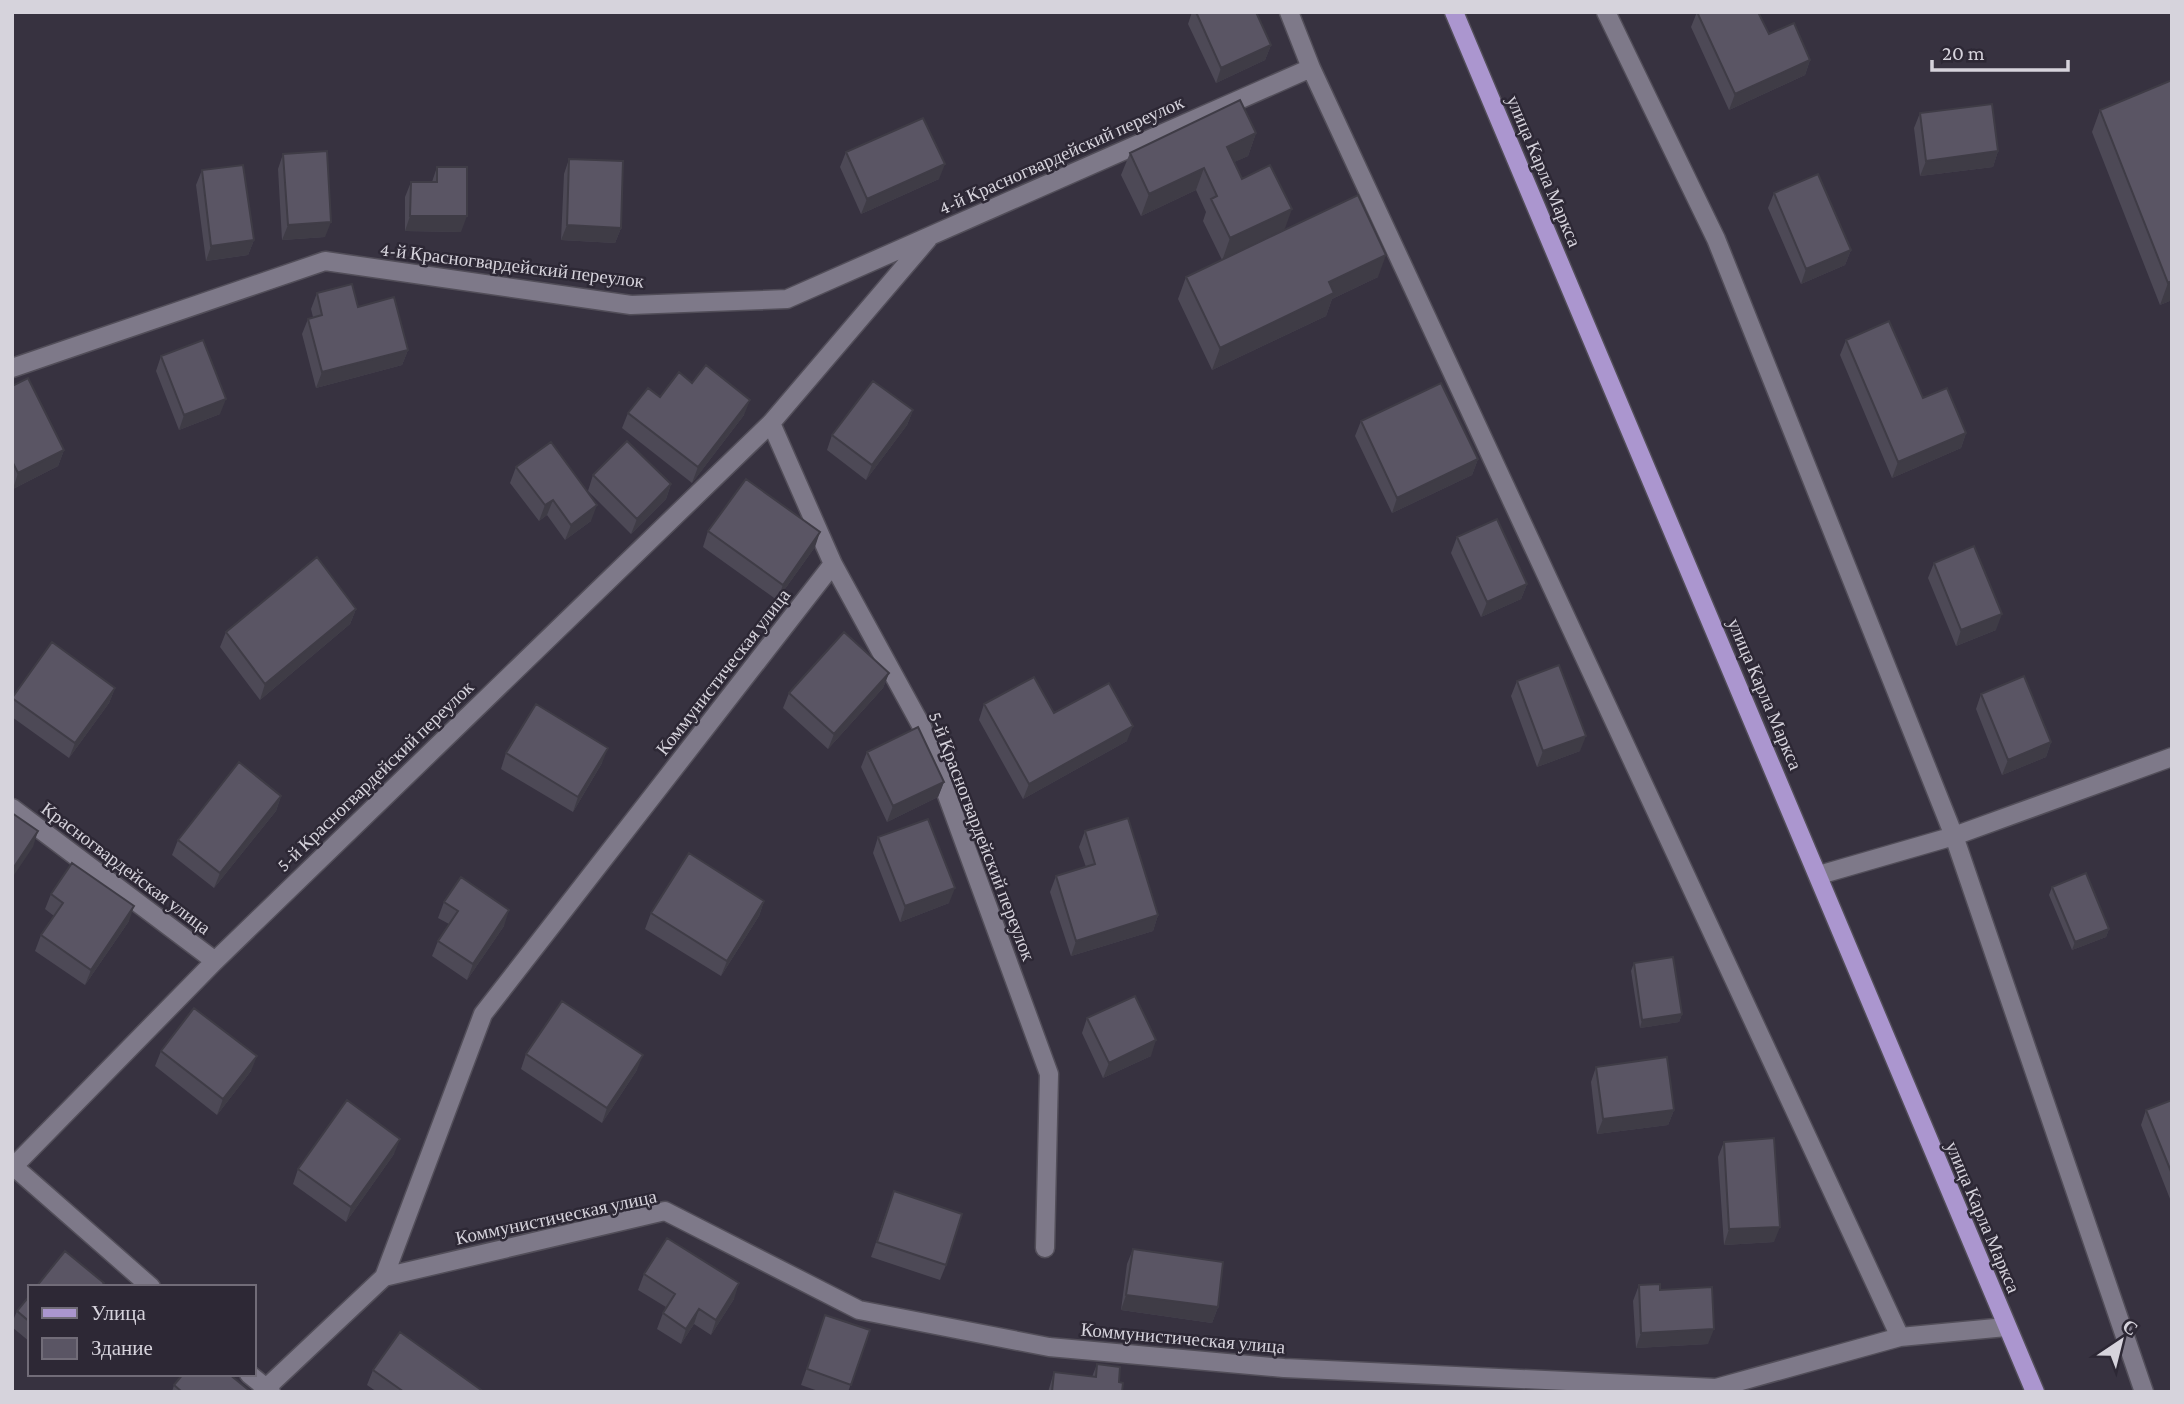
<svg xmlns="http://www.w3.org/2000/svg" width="2184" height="1404" font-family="'Crimson Pro',serif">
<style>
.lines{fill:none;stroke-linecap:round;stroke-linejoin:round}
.minor-casing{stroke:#524e59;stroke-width:21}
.major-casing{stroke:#524e59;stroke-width:21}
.minor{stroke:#7e7989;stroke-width:18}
.major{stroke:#ab96cf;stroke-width:18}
.wall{fill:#4d4956}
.shaded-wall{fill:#3f3c46}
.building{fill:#5a5564;stroke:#3f3c46;stroke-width:2}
.labels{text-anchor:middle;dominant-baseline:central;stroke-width:5;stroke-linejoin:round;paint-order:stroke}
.street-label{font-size:19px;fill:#d6d3dc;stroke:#2d2835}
</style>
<rect width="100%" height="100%" fill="#373240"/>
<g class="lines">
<defs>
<path id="minor" d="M1289,12L1311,68L1900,1337
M1606,12L1716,239L1954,836L2144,1392
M12,368L325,261L631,305L787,299L1311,68
M771,423L833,564L922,727L1049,1074L1045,1248
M12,808L215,961
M1819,875L1954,836L2172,757
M12,1165L151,1287
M14,1166L215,961L771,423L928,239
M384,1277L483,1014L833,564
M249,1374L271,1392
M262,1392L384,1277L665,1211L859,1310L1049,1347L1284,1368L1716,1388L1900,1337L2006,1327"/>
<path id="major" d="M1454,12L2035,1392"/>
</defs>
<use href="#minor" class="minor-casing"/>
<use href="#major" class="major-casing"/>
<use href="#minor" class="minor"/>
<use href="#major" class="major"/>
</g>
<path class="wall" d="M1192,12H1256L1271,45L1265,60L1216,83L1188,24Z
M1697,12L1769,34L1810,60L1805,75L1729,110L1691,27Z
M2172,80V300L2160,305L2092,132L2100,110Z
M1920,113L1998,151L1993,167L1920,176L1914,128Z
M1256,133L1248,156L1234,162L1242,179L1284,230L1378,277L1332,299L1326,316L1212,370L1178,299L1186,277L1222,260L1203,221L1206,212L1196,190L1141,216L1121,175L1130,153Z
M846,152L939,179L861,214L840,167Z
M283,154L325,237L282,240L278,169Z
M569,159L621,228L615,243L561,240L564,174Z
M437,167L461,232L405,231V197L411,182H432Z
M202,170L254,240L248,255L206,261L196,185Z
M1774,193L1851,250L1845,265L1801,284L1768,208Z
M317,293L358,307L408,350L402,365L316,388L302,334L308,319L313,317L311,309Z
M1846,340L1923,398L1966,433L1961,448L1892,478L1840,355Z
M161,356L220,414L179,430L156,371Z
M692,383L744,415L692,483L622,428L628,413Z
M12,386L64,450L58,466L13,489Z
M913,410L907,425L866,480L827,450L832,435Z
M1361,421L1478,459L1472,475L1392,513L1355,436Z
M516,467L591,521L565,540L547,515L539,521L510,483Z
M593,475L671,484L666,499L631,534L588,491Z
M708,531L815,547L777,600L703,547Z
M1457,537L1527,584L1521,599L1481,617L1451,553Z
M1934,563L1996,630L1956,646L1928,578Z
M356,609L350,624L260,700L220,647L226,632Z
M889,673L883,688L828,749L783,708L789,693Z
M1517,681L1580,751L1537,767L1511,696Z
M115,688L109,703L69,758L12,717V697Z
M1981,694L2051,742L2046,757L2002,775L1976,709Z
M984,704L1054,713L1127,741L1023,799L979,720Z
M867,752L944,782L938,797L887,822L861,767Z
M506,753L602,763L573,812L501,769Z
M281,796L276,811L214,888L172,855L178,840Z
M1085,831L1158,915L1153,931L1071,956L1050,892L1056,876L1086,867L1079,847Z
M878,837L949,903L900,922L873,853Z
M2052,887L2109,929L2106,937L2072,950L2049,895Z
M51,894L129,921L85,985L35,951L41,935L54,916L45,909Z
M764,901L759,916L721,976L645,929L651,913Z
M444,902L504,926L467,980L432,956L438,941L449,924L438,918Z
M1634,963L1682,1014L1679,1022L1640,1028L1631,971Z
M1087,1018L1151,1056L1103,1078L1082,1033Z
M161,1051L251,1071L217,1115L155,1066Z
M526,1054L637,1070L602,1123L521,1069Z
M1596,1067L1674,1110L1668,1125L1597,1134L1591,1082Z
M2172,1100V1204L2141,1125L2146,1110Z
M1724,1142L1774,1242L1724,1245L1718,1157Z
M394,1154L346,1222L293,1184L298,1169Z
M888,1207L946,1265L940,1280L871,1257Z
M1133,1249L1218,1307L1212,1323L1121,1310L1127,1264Z
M644,1274L734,1299L711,1335L694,1324L681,1344L657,1329L663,1313L666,1307L638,1290Z
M1639,1285L1660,1290L1708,1344L1636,1348L1633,1301Z
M30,1295V1342L12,1327V1323L17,1311Z
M825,1315L870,1330L848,1392H821L801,1385Z
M1097,1364L1119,1382L1122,1392H1048L1054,1372L1092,1377Z
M373,1370L484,1392H377L367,1385Z
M174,1385L251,1392H172Z"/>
<path class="shaded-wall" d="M1271,45L1265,60L1216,83L1221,68Z
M1810,60L1805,75L1729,110L1735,94Z
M1256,133L1248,156L1219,169L1227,147Z
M1998,151L1993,167L1920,176L1926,161Z
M945,164L939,179L861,214L867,199Z
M1204,168L1196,190L1141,216L1149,194Z
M1292,209L1284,231L1222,261L1230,238Z
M410,216H467L461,232L405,231Z
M331,222L325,237L282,240L288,225Z
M567,225L621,228L615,243L561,240Z
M254,240L248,255L206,261L211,246Z
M1851,250L1845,265L1801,284L1806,269Z
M1386,255L1378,277L1332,299L1326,316L1212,370L1220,348L1329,282Z
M2172,281V300L2160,305L2168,283Z
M408,350L402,365L316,388L322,372Z
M226,399L220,414L179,430L184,415Z
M750,400L744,415L692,483L698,467Z
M913,410L907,425L866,480L872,465Z
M1966,433L1961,448L1892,478L1898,462Z
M64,450L58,466L13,489L18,473Z
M1478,459L1472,475L1392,513L1397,498Z
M671,484L666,499L631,534L637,519Z
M553,500L547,515L539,521L545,505Z
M597,505L591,521L565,540L571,525Z
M820,532L815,547L777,600L783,585Z
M1527,584L1521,599L1481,617L1487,602Z
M356,609L350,624L260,700L265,684Z
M2002,614L1996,630L1956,646L1961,630Z
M889,673L883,688L828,749L834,734Z
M115,688L109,703L69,758L75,743Z
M1133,726L1127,741L1023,799L1029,784Z
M1586,736L1580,751L1537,767L1543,751Z
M2051,742L2046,757L2002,775L2008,760Z
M608,748L602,763L573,812L578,797Z
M944,782L938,797L887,822L893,806Z
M281,796L276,811L214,888L220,873Z
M38,831L33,847L12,878V870Z
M955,888L949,903L900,922L905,906Z
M764,901L759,916L721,976L727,961Z
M134,906L129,921L85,985L91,970Z
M509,910L504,926L467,980L473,964Z
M1158,915L1153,931L1071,956L1076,941Z
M2109,929L2106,937L2072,950L2075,942Z
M1682,1014L1679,1022L1640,1028L1642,1020Z
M1156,1040L1151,1056L1103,1078L1109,1063Z
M643,1055L637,1070L602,1123L607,1108Z
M257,1056L251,1071L217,1115L223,1099Z
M1674,1110L1668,1125L1597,1134L1603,1119Z
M400,1139L394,1154L346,1222L351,1207Z
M1780,1227L1774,1242L1724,1245L1729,1229Z
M739,1283L734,1299L711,1335L716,1320Z
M1126,1295L1218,1307L1212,1323L1121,1310Z
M699,1309L694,1324L681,1344L686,1329Z
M1714,1329L1708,1344L1636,1348L1641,1333Z"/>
<path class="building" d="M1196,12H1256L1271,45L1221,68Z
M1697,12H1758L1769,34L1794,23L1810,60L1735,94Z
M2172,80V281L2168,283L2100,110Z
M1240,100L1256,133L1227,147L1242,179L1270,165L1292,209L1230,238L1211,199L1217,196L1204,168L1149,194L1130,153Z
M1992,104L1998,151L1926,161L1920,113Z
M923,118L945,164L867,199L846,152Z
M327,151L331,222L288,225L283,154Z
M569,159L623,161L621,228L567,225Z
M243,165L254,240L211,246L202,170Z
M437,167H467V216H410L411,182H437Z
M1818,174L1851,250L1806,269L1774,193Z
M1358,195L1386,255L1329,282L1334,293L1220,348L1186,277Z
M352,284L358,307L394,297L408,350L322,372L308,319L322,315L317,293Z
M1889,321L1923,398L1947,388L1966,433L1898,462L1846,340Z
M203,340L226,399L184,415L161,356Z
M706,365L750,400L698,467L628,413L648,388L660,397L679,372L692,383Z
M28,378L64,450L18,473L12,461V386Z
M873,381L913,410L872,465L832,435Z
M1441,383L1478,459L1397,498L1361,421Z
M627,441L671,484L637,519L593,475Z
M551,442L597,505L571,525L553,500L545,505L516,467Z
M746,479L820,532L783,585L708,531Z
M1497,519L1527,584L1487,602L1457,537Z
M1974,546L2002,614L1961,630L1934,563Z
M317,557L356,609L265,684L226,632Z
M844,632L889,673L834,734L789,693Z
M52,642L115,688L75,743L12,698Z
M1559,665L1586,736L1543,751L1517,681Z
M2024,676L2051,742L2008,760L1981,694Z
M1034,677L1054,713L1109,683L1133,726L1029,784L984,704Z
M536,704L608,748L578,797L506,753Z
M918,727L944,782L893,806L867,752Z
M239,762L281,796L220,873L178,840Z
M12,813L38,831L12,870Z
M1128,818L1158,915L1076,941L1056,876L1095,864L1085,831Z
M928,819L955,888L905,906L878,837Z
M689,853L764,901L727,961L651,913Z
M72,863L134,906L91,970L41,935L63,903L51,894Z
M2086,873L2109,929L2075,942L2052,887Z
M461,877L509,910L473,964L438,941L458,911L444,902Z
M1673,957L1682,1014L1642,1020L1634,963Z
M1135,996L1156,1040L1109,1063L1087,1018Z
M562,1001L643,1055L607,1108L526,1054Z
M194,1008L257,1056L223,1099L161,1051Z
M1667,1057L1674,1110L1603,1119L1596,1067Z
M347,1100L400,1139L351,1207L298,1169Z
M2172,1100V1174L2146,1110Z
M1774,1138L1780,1227L1729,1229L1724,1142Z
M894,1191L962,1214L946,1265L877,1242Z
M667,1238L739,1283L716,1320L699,1309L686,1329L663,1313L675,1294L644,1274Z
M1133,1249L1223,1262L1218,1307L1126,1295Z
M65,1251L104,1283L101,1287H36Z
M1660,1284V1290L1712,1287L1714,1329L1641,1333L1639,1285Z
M30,1295V1322L17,1311Z
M825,1315L870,1330L851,1385L807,1369Z
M400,1332L484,1392H404L373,1370Z
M1097,1364L1120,1367L1119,1382L1123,1383L1122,1392H1052L1054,1372L1096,1377Z
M183,1374H229L251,1392H182L174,1385Z"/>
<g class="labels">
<g class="street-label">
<text transform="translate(1061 155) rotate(-24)">4-й Красногвардейский переулок</text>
<text transform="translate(1544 171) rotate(67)">улица Карла Маркса</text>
<text transform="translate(512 265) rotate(7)">4-й Красногвардейский переулок</text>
<text transform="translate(723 672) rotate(-52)">Коммунистическая улица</text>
<text transform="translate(1765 694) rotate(67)">улица Карла Маркса</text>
<text transform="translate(375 776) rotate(-44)">5-й Красногвардейский переулок</text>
<text transform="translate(982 836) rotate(69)">5-й Красногвардейский переулок</text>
<text transform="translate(126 868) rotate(37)">Красногвардейская улица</text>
<text transform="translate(556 1217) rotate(-12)">Коммунистическая улица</text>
<text transform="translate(1983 1217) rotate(67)">улица Карла Маркса</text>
<text transform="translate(1183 1338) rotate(5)">Коммунистическая улица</text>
</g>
</g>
<rect width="2184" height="1404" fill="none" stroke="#d6d3dc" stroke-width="28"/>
<rect x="28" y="1285" width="228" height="91" fill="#2d2835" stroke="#716c78" stroke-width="2"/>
<rect x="42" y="1308" width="35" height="10" fill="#ab96cf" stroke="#716c78" stroke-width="2"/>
<text x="91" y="1320" font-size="21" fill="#d6d3dc">Улица</text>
<rect x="42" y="1338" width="35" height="21" fill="#5a5564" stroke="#716c78" stroke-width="2"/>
<text x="91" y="1355" font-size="21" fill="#d6d3dc">Здание</text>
<g transform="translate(2121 1341) rotate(35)" stroke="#2d2835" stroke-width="5" paint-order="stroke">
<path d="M0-5L12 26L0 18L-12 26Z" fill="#d6d3dc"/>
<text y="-10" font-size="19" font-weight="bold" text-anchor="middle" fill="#d6d3dc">С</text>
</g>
<path d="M1932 60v10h136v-10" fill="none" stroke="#d6d3dc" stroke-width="3.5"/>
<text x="1942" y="60" font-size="21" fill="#d6d3dc" stroke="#2d2835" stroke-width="5" paint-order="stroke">20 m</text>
</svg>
